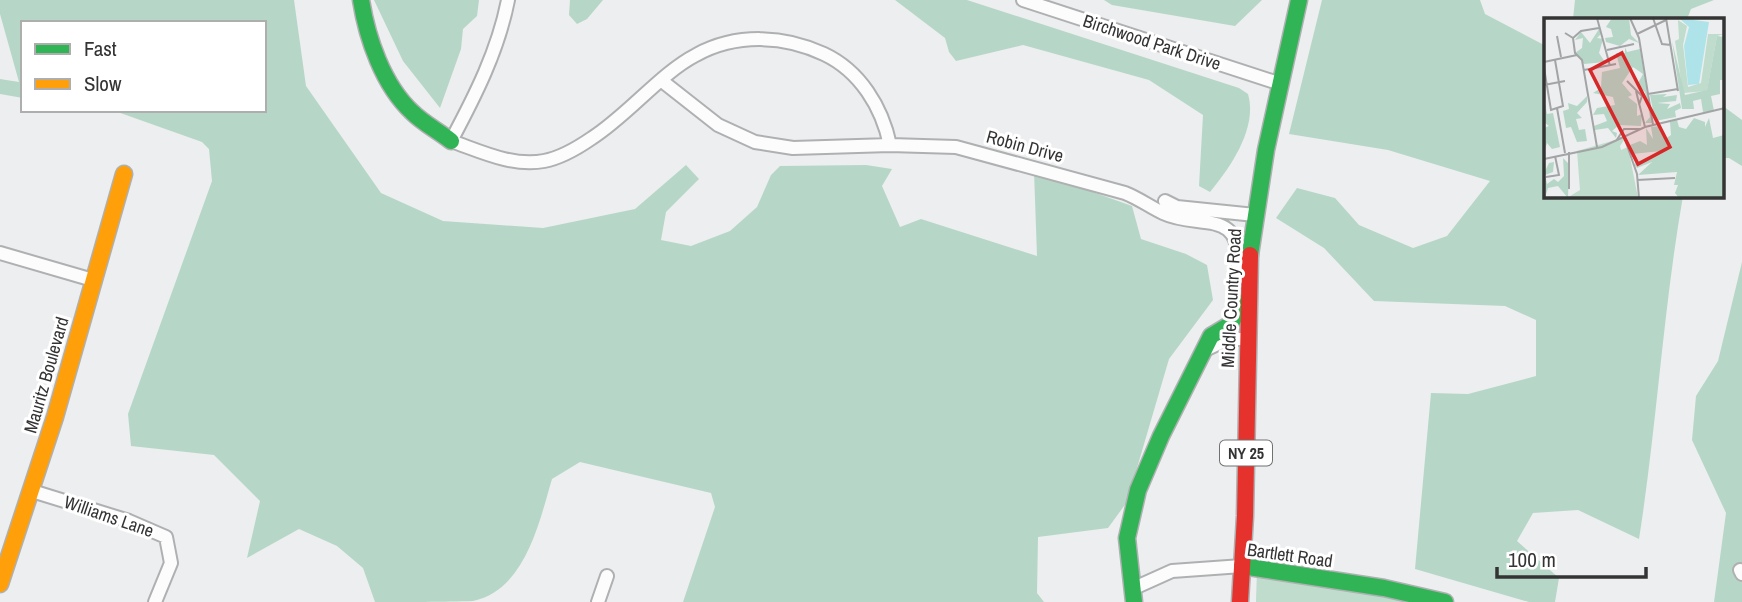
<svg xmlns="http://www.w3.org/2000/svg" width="1742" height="602" font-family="'Archivo Narrow',sans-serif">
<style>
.green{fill:#bfdccd}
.forest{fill:#b6d7c7}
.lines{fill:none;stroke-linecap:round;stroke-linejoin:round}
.street-casing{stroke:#afb0b1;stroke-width:16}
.fast-casing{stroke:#afb0b1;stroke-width:19}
.slow-casing{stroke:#afb0b1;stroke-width:19}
.jam-casing{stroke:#afb0b1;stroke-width:19}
.street{stroke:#fcfcfd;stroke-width:12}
.fast{stroke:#30b455;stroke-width:16}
.slow{stroke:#ff9f0a;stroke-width:16}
.jam{stroke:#e5322d;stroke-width:16}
.labels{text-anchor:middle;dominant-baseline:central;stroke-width:6;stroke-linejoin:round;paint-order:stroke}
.shield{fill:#fff;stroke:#717172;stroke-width:2}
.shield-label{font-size:16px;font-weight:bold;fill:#343435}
.street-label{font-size:18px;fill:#343435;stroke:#fff}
.inset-road{fill:none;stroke:#a3a4a5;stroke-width:2}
.view{fill:#d62828;fill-opacity:0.15;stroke:#d62828;stroke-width:3.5}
.inset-edge{fill:none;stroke:#343435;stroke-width:3.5}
</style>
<rect width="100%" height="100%" fill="#edeeef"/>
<path class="green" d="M1257,569L1422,602H1256Z"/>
<path class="forest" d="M0,0H294L306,86L381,193L443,221L543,228L635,209L686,165L699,179L666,212L661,240L691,246L730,231L757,207L771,175L780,166L866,165L892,169L882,186L900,227L921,219L1037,256L1034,171L1132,206L1141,239L1186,254L1207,265L1213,300L1169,359L1127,502L1108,528L1038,537L1037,593L1044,602H683L715,507L711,493L580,462L552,479C539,523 525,590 473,601C446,602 404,602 375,602L363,568L337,546L299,529L247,558L260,501L214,455L131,446L128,414L212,181L209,149L202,142L112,110H264V23H23V98L0,94V79L19,82L0,14Z
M374,0H479L477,16L463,29L461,49L440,108L403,61Z
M570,0H603L587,19L577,24L569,15Z
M895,0H967L1239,88L1248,94C1258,128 1230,168 1210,192L1199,186L1203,115L1149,80L1023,45L956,61L949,52L945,38Z
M1104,0H1262L1235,26L1112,5Z
M1322,0H1480L1485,14L1546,46V196H1683C1663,310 1657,425 1639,539L1578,510L1533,513L1517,541L1559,578L1555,602H1529L1415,569L1431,393L1468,394L1536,376V320L1505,306L1374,301L1324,248L1276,218L1297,188L1335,198L1359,225L1413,248L1447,236L1490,181L1388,150L1289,134Z
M1575,0H1714L1691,9L1687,19H1573Z
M1723,106L1742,120V166L1729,158H1723Z
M1742,262V602H1714L1726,513L1692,440L1696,396L1718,361Z"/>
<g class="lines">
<defs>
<path id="street" d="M508,0C498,51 475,96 451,141C480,151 512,167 544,161C560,158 579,147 592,138C628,115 661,73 696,55C736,33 784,35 824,54C860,71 882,107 890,145
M1023,0L1281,84
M662,81L718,125L755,142L793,148L890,145L956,147L1125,193C1140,199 1150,207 1163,213C1199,230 1242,207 1238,267L1249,281
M1165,201L1177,207L1255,215
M0,253L93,280
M1207,349L1228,339H1248
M32,491L129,521L166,537L171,563L155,602
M1740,570L1742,574
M1132,589L1172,571L1242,566
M598,602L607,576"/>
<path id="fast" d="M361,0C367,38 383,85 412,112C423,123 438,131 451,141
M1250,255L1266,150L1299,0
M1242,566L1384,588L1445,602
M1134,602L1127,538L1138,490L1161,436L1211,336L1231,324L1238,309L1248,300"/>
<path id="slow" d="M0,584L55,417L124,174"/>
<path id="jam" d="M1240,602L1245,516L1250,255"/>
</defs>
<use href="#street" class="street-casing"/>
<use href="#fast" class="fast-casing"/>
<use href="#slow" class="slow-casing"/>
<use href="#jam" class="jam-casing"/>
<use href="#street" class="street"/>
<use href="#fast" class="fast"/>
<use href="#slow" class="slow"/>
<use href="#jam" class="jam"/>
</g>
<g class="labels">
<rect class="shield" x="1220" y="440.5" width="52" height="25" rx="5"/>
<g class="shield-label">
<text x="1246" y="453">NY 25</text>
</g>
<g class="street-label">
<text transform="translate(1152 42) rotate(18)">Birchwood Park Drive</text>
<text transform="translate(1025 146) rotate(15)">Robin Drive</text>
<text transform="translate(1231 298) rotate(-87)">Middle Country Road</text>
<text transform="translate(46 375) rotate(-74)">Mauritz Boulevard</text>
<text transform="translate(109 516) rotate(19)">Williams Lane</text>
<text transform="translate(1290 555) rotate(8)">Bartlett Road</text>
</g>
</g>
<g transform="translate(1544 18)">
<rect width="180" height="180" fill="#edeeef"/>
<path d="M134,2L143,8L139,27L144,69L157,65L164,16H180L173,18L163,73L139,75L131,23L135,21ZM82,119L76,128L77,132L84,129L94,180H23L36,172L33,133Z" fill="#bfdccd"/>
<path d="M68,0H85L87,17L95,25L85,21L76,28L62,24L61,20L69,19L67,11L62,9ZM55,11L57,16L53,20L59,21L55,35L61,44L40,46L31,35L38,30L39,20L31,22L37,14L46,25ZM173,18L180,19V62H176V76L167,78L170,93L159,94L157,81L149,83L150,91H138L128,23L141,77L163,72ZM81,29L83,34L96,31L108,105H101L106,99L101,74L93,67L99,56L89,49L78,65L88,77L84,79L93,86V98L98,96L97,108L75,107L68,113L73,115L72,120L64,110L51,112L50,108L63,103L60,96L49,97L53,90L71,87L69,79L49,75L57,70L58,54L76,50L72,35H81ZM123,76L119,79L133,77L132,83L113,85L126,86L123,91L136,85L137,90L131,93L132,99L111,103L106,77ZM43,78V84L33,95L38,100L32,101L35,112L41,111L43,123L33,124L27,109L22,110L19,93L25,91L24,85L33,88ZM0,80L3,96L9,95L16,129L8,131L3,125L0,134V110L5,108L0,104ZM150,100L161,104V109L165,100L169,120L180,117V180H135L131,175L134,167H130L133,154L94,157L108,144L93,150L90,146L117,133L88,136L86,127L96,123L103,127L102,110L109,121L107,109L117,108L121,121L127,117L126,104L133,102L135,109L142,111ZM19,140L25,146L24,180L14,168L4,170L1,180L0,155L5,145L10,144L9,154L1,157L3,166L10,161L14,164L20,158Z" fill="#b6d7c7"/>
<path d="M135,0L165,4L155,66L144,67L140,28L145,9Z" fill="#aee4e9"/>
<path class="inset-road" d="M53,0L66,48M86,0L95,20L109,107M109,0L118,26L127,27M122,0L134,73M21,15L29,20L31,35L38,42L53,129M93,16L122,2M13,18L17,39M29,20L37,13L55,10M63,32L90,26M0,44L33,37M0,50L7,92L19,88L11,42M40,52L72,46M83,63L98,78L95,87M0,67L21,63M92,73L101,109M104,76L134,71M13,90L21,135M78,113L93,156L95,180M72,123L80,111H96M25,134V171M0,141L58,129L101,109L181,90M2,159L15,157L11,138M93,162L131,160"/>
<path class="view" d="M78,35L126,129L94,146L46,52Z"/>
<rect width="180" height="180" class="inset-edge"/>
</g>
<rect x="21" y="21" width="245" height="91" fill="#ffffff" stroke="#aeaeae" stroke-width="2"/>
<rect x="35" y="44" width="35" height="10" fill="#30b455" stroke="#aeaeae" stroke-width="2"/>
<text x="84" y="56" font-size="21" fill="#343435">Fast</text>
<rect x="35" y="79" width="35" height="10" fill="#ff9f0a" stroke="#aeaeae" stroke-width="2"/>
<text x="84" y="91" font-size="21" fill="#343435">Slow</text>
<path d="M1497 567v10h149v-10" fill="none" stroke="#343435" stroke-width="3.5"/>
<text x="1508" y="567" font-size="21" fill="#343435" stroke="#ffffff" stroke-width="5" paint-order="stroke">100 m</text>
</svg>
